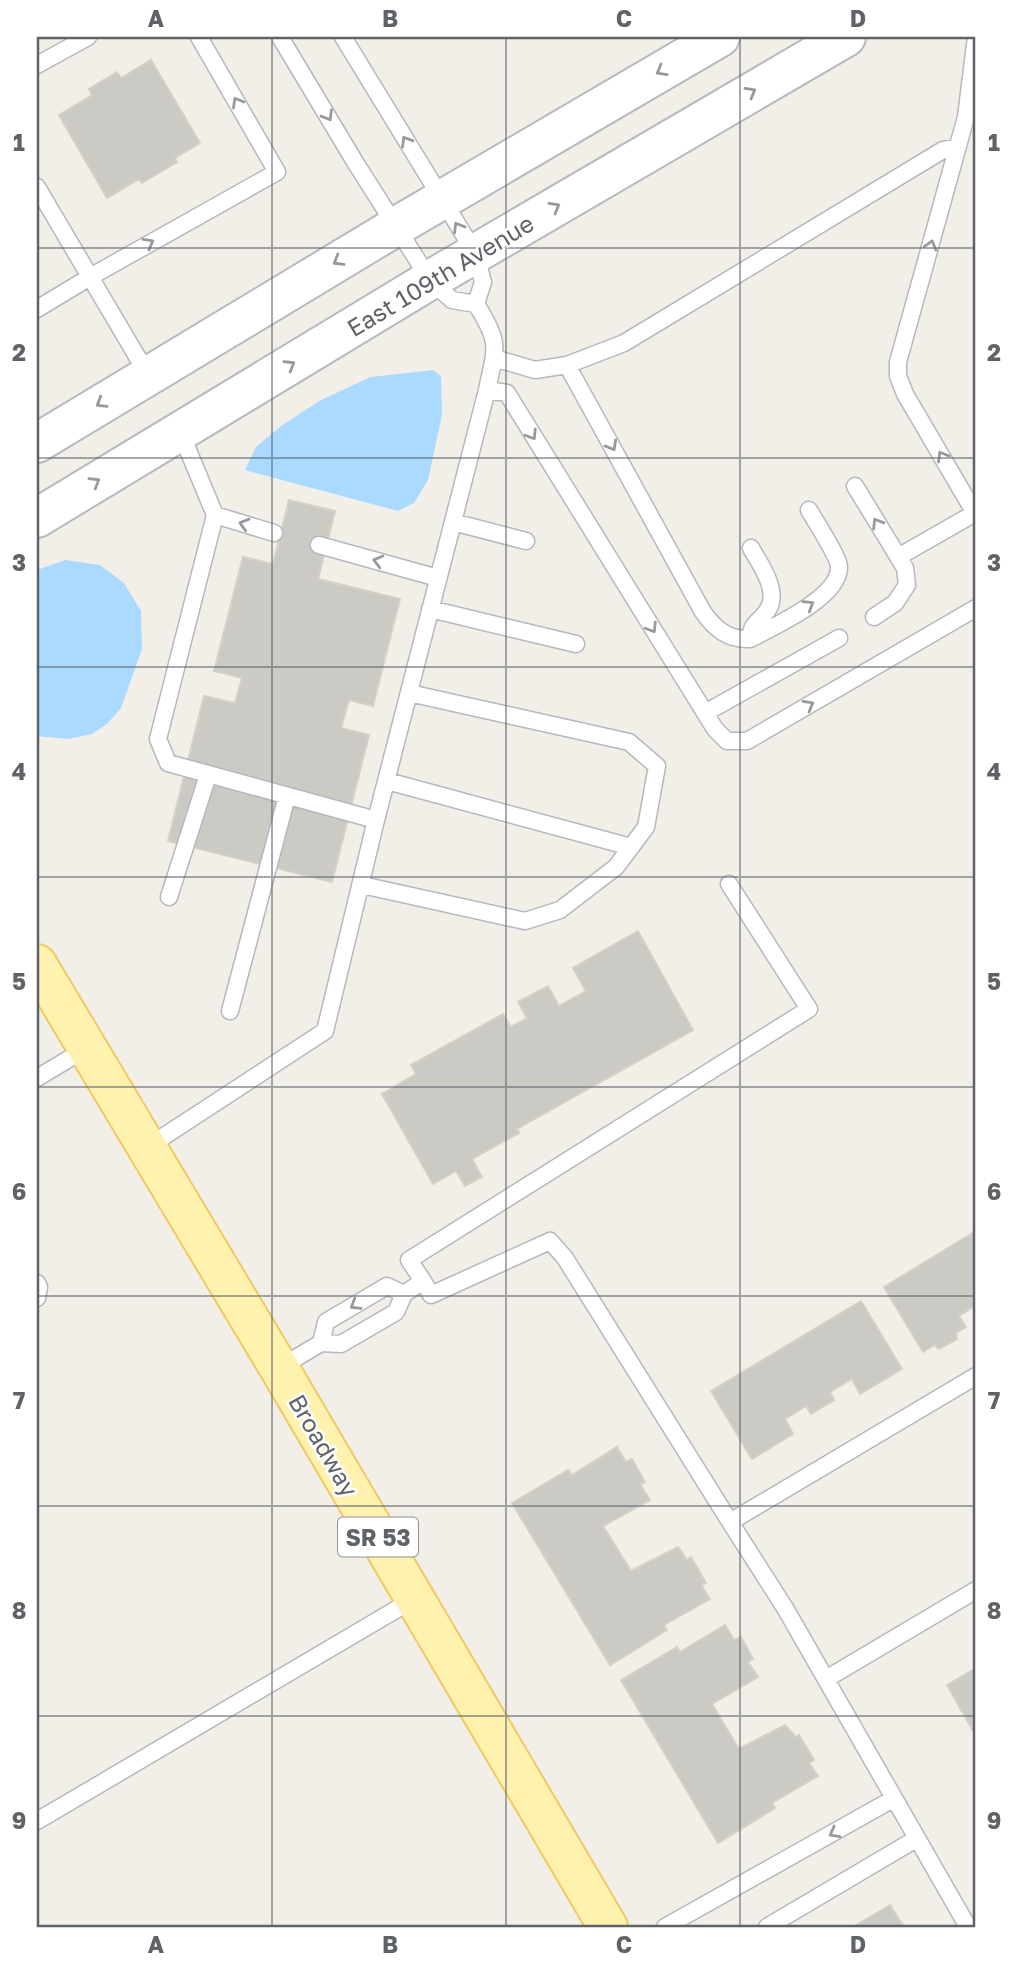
<svg xmlns="http://www.w3.org/2000/svg" width="1013" height="1964" font-family="'Golos Text',sans-serif">
<style>
.water{fill:#aadaff}
.building{fill:#cccac5;stroke:#d6d1c6;stroke-width:2}
.lines{fill:none;stroke-linecap:round;stroke-linejoin:round}
.lane-casing{stroke:#b5b8bc;stroke-width:19}
.secondary-casing{stroke:#b6babf;stroke-width:42}
.primary-casing{stroke:#f2c960;stroke-width:42}
.lane{stroke:#fff;stroke-width:16}
.secondary{stroke:#fff;stroke-width:38}
.primary{stroke:#fff2af;stroke-width:38}
.oneway{stroke:#979a9d}
.grid{fill:none;stroke:#5f6368;stroke-width:2;stroke-opacity:0.55}
.labels{text-anchor:middle;dominant-baseline:central;stroke-width:5;stroke-linejoin:round;paint-order:stroke}
.shield{fill:#fff;stroke:#8f9295;stroke-width:2}
.shield-label{font-size:23px;font-weight:bold;fill:#5f6368}
.street-label{font-size:24px;fill:#5f6368;stroke:#fff}
.neatline{fill:none;stroke:#5f6368;stroke-width:2.5}
.grid-label{font-size:23px;text-anchor:middle;font-weight:bold;fill:#5f6368}
</style>
<rect width="100%" height="100%" fill="#f1efe8"/>
<path class="water" d="M433,370L441,376L442,415L428,480L414,503L398,511L245,470L256,447L281,426L321,400L371,377Z
M65,560L100,565L124,583L141,611L142,649L121,708L107,724L92,734L69,739L37,736V570Z"/>
<path class="building" d="M151,60L200,143L175,158L177,162L142,183L139,179L107,198L59,115L92,95L89,89L117,72L121,78Z
M289,500L335,511L318,579L400,599L373,706L349,700L341,728L369,735L332,882L168,841L204,696L235,703L242,678L214,671L243,557L273,564Z
M638,931L693,1030L517,1129L519,1133L472,1159L482,1177L465,1186L456,1171L433,1184L382,1094L416,1074L411,1065L503,1014L511,1027L527,1018L518,1002L548,986L559,1006L586,991L573,968Z
M976,1231V1305L959,1316L966,1327L956,1333L957,1339L939,1349L935,1345L923,1352L884,1287Z
M861,1301L902,1369L860,1394L852,1379L830,1392L834,1400L811,1414L806,1406L785,1419L793,1434L752,1459L711,1391Z
M617,1447L626,1462L632,1459L645,1482L640,1484L650,1500L603,1526L631,1571L678,1547L687,1560L691,1557L706,1583L701,1585L710,1599L664,1625L667,1630L610,1665L512,1503L568,1470L572,1475Z
M725,1625L734,1640L741,1637L753,1659L748,1662L758,1677L712,1704L739,1749L785,1725L796,1737L799,1735L814,1760L809,1763L818,1776L772,1803L775,1808L718,1843L621,1680L677,1647L680,1652Z
M976,1668V1736L947,1685Z
M890,1905L904,1927H853Z"/>
<g class="lines">
<defs>
<path id="lane" d="M343,37L475,253L483,282L476,304
M976,37L966,117L898,362V376L905,394L976,515
M37,65L88,37
M37,187L148,375
M37,309L90,277L277,172L199,37
M494,358L535,370L567,365L624,343L943,150L957,148
M567,365L703,612C715,629 728,640 750,639C773,627 840,597 839,567C839,557 815,521 809,510
M487,390L507,393L715,729L727,741H747L976,608
M180,431L215,515L158,739L168,763L376,820
M855,486L905,568L907,585L895,603L874,617
M215,515L274,533
M453,522L526,541
M319,545L438,578
M898,557L975,513
M430,609L576,644
M750,639C752,621 758,624 767,611C781,592 760,564 751,548
M705,713L839,638
M387,781L631,847
M362,885L525,921L560,910L616,867L646,827L657,766L629,742L409,693
M169,897L208,775
M230,1011L287,796
M37,1078L87,1048
M146,1148L325,1031L376,820L487,390C496,346 501,344 476,304L452,300L430,280L355,162L280,37
M423,1281L431,1295L550,1241L565,1258L730,1522
M37,1283L39,1287L37,1298
M321,1343L326,1322L387,1286L404,1294
M279,1368L321,1343L341,1344L396,1312L404,1294L423,1281L409,1260L809,1009L729,884
M826,1679L976,1590
M37,1821L414,1599
M665,1927L893,1799
M767,1927L916,1839
M968,1927L785,1608L730,1522L976,1376"/>
<path id="secondary" d="M37,443L397,226L720,37
M37,518L430,280L846,37"/>
<path id="primary" d="M37,964L279,1368L608,1927"/>
</defs>
<use href="#lane" class="lane-casing"/>
<use href="#secondary" class="secondary-casing"/>
<use href="#primary" class="primary-casing"/>
<use href="#lane" class="lane"/>
<use href="#secondary" class="secondary"/>
<use href="#primary" class="primary"/>
</g>
<defs><path id="oneway-chevron" d="M-2-3.5L2.5 0L-2 3.5" fill="none" stroke-width="1.6" stroke-linecap="round" stroke-linejoin="round" transform="scale(1.75)"/></defs>
<g class="oneway">
<use href="#oneway-chevron" transform="translate(661 71) rotate(150)"/>
<use href="#oneway-chevron" transform="translate(751 92) rotate(-30)"/>
<use href="#oneway-chevron" transform="translate(237 102) rotate(-120)"/>
<use href="#oneway-chevron" transform="translate(328 116) rotate(59)"/>
<use href="#oneway-chevron" transform="translate(406 141) rotate(-121)"/>
<use href="#oneway-chevron" transform="translate(555 207) rotate(-30)"/>
<use href="#oneway-chevron" transform="translate(458 227) rotate(-121)"/>
<use href="#oneway-chevron" transform="translate(149 243) rotate(-29)"/>
<use href="#oneway-chevron" transform="translate(931 245) rotate(-74)"/>
<use href="#oneway-chevron" transform="translate(338 261) rotate(149)"/>
<use href="#oneway-chevron" transform="translate(290 365) rotate(-31)"/>
<use href="#oneway-chevron" transform="translate(101 403) rotate(148)"/>
<use href="#oneway-chevron" transform="translate(532 435) rotate(58)"/>
<use href="#oneway-chevron" transform="translate(612 446) rotate(61)"/>
<use href="#oneway-chevron" transform="translate(942 456) rotate(-120)"/>
<use href="#oneway-chevron" transform="translate(95 482) rotate(-31)"/>
<use href="#oneway-chevron" transform="translate(877 523) rotate(-121)"/>
<use href="#oneway-chevron" transform="translate(244 524) rotate(-164)"/>
<use href="#oneway-chevron" transform="translate(378 561) rotate(-165)"/>
<use href="#oneway-chevron" transform="translate(809 605) rotate(-32)"/>
<use href="#oneway-chevron" transform="translate(652 628) rotate(58)"/>
<use href="#oneway-chevron" transform="translate(809 705) rotate(-30)"/>
<use href="#oneway-chevron" transform="translate(355 1305) rotate(149)"/>
<use href="#oneway-chevron" transform="translate(834 1833) rotate(151)"/>
</g>
<path class="grid" d="M272,37V1927M506,37V1927M740,37V1927M37,248H976M37,458H976M37,667H976M37,877H976M37,1087H976M37,1296H976M37,1506H976M37,1716H976"/>
<g class="labels">
<rect class="shield" x="338" y="1517.5" width="80" height="39" rx="5"/>
<g class="shield-label">
<text x="378" y="1537">SR 53</text>
</g>
<g class="street-label">
<text transform="translate(440 275) rotate(-31)">East 109th Avenue</text>
<text transform="translate(324 1445) rotate(60)">Broadway</text>
</g>
</g>
<rect width="1013" height="1964" fill="none" stroke="#ffffff" stroke-width="77"/>
<rect x="38" y="38" width="936" height="1888" class="neatline"/>
<g class="grid-label">
<text x="156" y="27">A</text>
<text x="390" y="27">B</text>
<text x="624" y="27">C</text>
<text x="858" y="27">D</text>
<text x="19" y="151">1</text>
<text x="994" y="151">1</text>
<text x="19" y="361">2</text>
<text x="994" y="361">2</text>
<text x="19" y="571">3</text>
<text x="994" y="571">3</text>
<text x="19" y="780">4</text>
<text x="994" y="780">4</text>
<text x="19" y="990">5</text>
<text x="994" y="990">5</text>
<text x="19" y="1200">6</text>
<text x="994" y="1200">6</text>
<text x="19" y="1409">7</text>
<text x="994" y="1409">7</text>
<text x="19" y="1619">8</text>
<text x="994" y="1619">8</text>
<text x="19" y="1829">9</text>
<text x="994" y="1829">9</text>
<text x="156" y="1953">A</text>
<text x="390" y="1953">B</text>
<text x="624" y="1953">C</text>
<text x="858" y="1953">D</text>
</g>
</svg>
